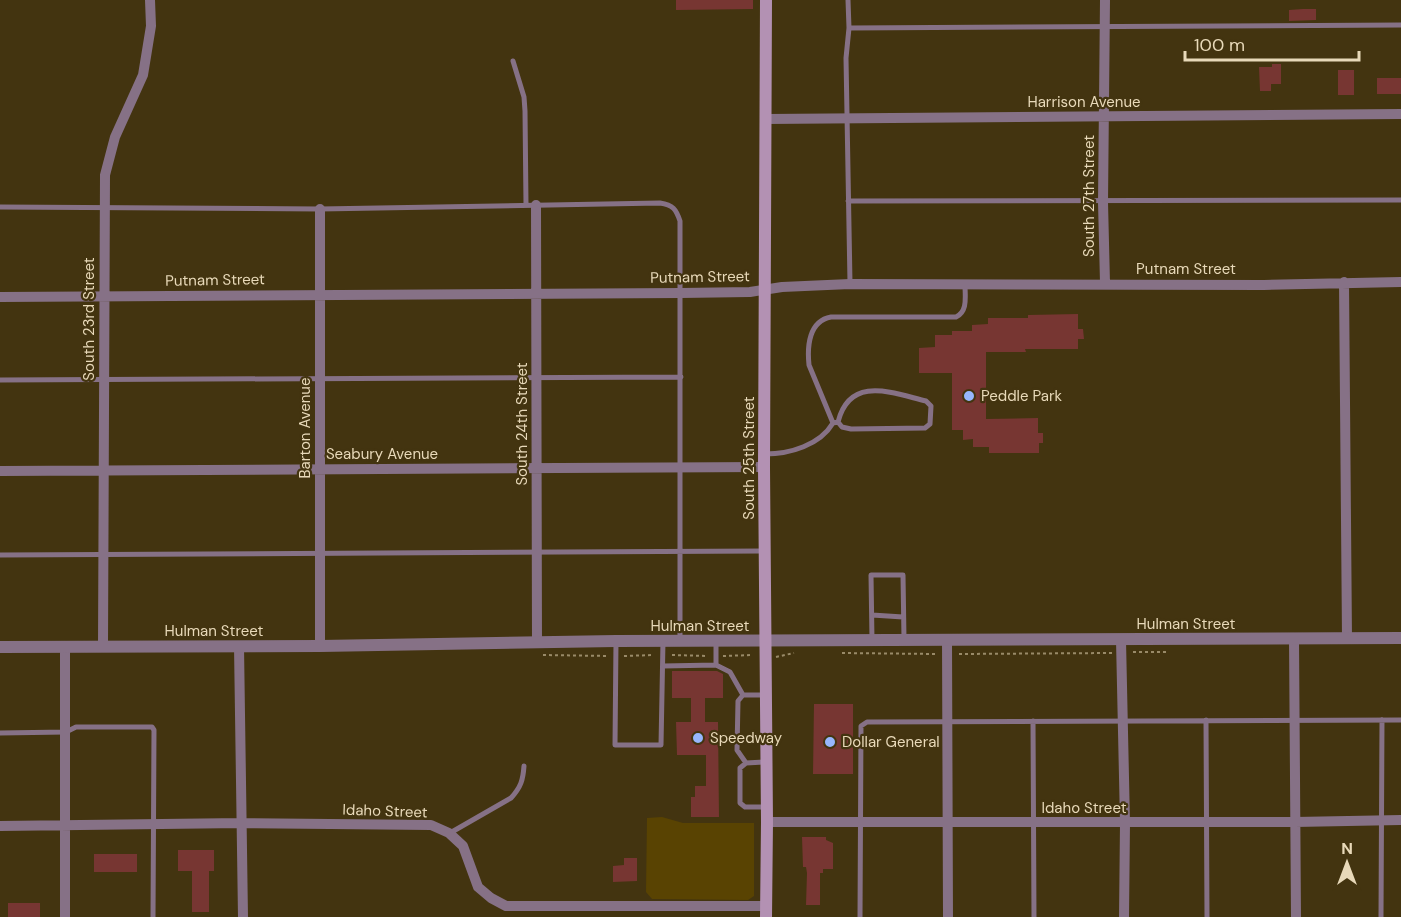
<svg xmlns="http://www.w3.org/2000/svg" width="1401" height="917" font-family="'DM Sans',sans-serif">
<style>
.green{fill:#594302}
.building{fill:#773632}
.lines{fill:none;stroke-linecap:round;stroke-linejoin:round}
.path{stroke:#998a68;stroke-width:2;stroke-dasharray:3 3;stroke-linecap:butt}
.service{stroke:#867186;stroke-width:5}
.minor{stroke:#867186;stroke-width:10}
.tertiary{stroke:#867186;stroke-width:12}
.secondary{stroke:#b391b3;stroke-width:12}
.poi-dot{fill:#97b6fd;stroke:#433410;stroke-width:2}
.labels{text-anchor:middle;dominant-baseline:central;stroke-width:4.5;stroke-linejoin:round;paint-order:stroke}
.street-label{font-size:15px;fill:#e8d9b9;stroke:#433410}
.poi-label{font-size:15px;fill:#e8d9b9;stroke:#433410;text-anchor:start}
</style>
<rect width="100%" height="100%" fill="#433410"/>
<path class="green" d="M662,817L683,823H754V896L748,900L652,899L646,892L647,818Z"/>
<path class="building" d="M676,0H753V9L676,10Z
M1303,9H1316V20L1289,21V10Z
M1272,64H1281V84H1271V91H1260L1259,67H1272Z
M1338,70H1354V95H1338Z
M1377,78H1401V94H1377Z
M1078,314V329H1083L1084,339H1078V349H1025L1026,352H986V419L1038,418V433H1043V443H1039V453H989V447H973V439L963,440V430H952V373H919V348L935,347V335H952V331H972V325L988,324V318H1028V315Z
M672,671H717L723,674V698H705V722H718L719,817H691V797H695V786H706V755H677L676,722H691V698H672Z
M814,704H853V774H813Z
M802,837H826V840L833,843V869H823V873H820V905H806L807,873L806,867H803Z
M178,850H214V871H209V912H192V871H178Z
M94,854H137V872H94Z
M624,858H637V881L613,882V866L624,865Z
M8,903H40V917H8Z"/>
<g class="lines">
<path class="path" d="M1133,652H1169
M842,653L935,654
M959,654L1112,653
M543,655L609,656
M672,655L708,656
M624,656L654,655
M723,656L753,655
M776,657L794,653"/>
<path class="service" d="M848,0L849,28L846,58L850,283
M849,28L1401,25
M513,61L524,97L525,111L526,205
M848,201L1401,200
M0,207L320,209L660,203C673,205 676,209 680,221V641
M0,380L681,377
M833,423L809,365C807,346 809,321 831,317H956C968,311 965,297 965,285
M765,454C790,454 820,445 833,423L838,422C850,375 892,393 926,401L931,406L930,424L925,428L851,429L842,427L838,422
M0,555L763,551
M872,615L903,617
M872,640L871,575H903L904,639
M616,641L615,745H661L663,641
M716,665L730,672L743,695
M663,666L716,665V642
M1206,720L1207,917
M1033,721L1034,917
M0,733L66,732L76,727H152L154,730L153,917
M765,762L746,763L740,768V803L745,807H766
M746,763L737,750L738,701L743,695H765
M450,833L511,798C521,787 523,780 524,766
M860,917L861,726L867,722L1401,720
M1381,917L1382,720"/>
<path class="minor" d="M766,119L1401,114
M536,205L537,643
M1344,282L1347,639
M1105,283L1103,202L1105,0
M0,297L681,293L750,292L782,287L850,284L1264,285L1401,282
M0,471L764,467
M1294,639L1296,917
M947,640L948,917
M1121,640L1125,823L1124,917
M103,646L105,175L115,137L143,75L151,26L150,0
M239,646L243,917
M320,646V209
M65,648V917
M767,822H1295L1401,820
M0,826L242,823L431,825L449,833L463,846L478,887L491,898L506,906H766"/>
<path class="tertiary" d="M0,647L320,646L616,641L1401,638"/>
<path class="secondary" d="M766,917L767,822L764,467L766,0"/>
</g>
<g class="poi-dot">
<circle cx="969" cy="396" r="6"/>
<circle cx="698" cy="738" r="6"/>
<circle cx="830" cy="742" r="6"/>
</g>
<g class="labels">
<g class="street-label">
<text x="1084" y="102">Harrison Avenue</text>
<text transform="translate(1089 196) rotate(-90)">South 27th Street</text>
<text x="1186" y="269">Putnam Street</text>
<text transform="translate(700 277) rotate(-1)">Putnam Street</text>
<text transform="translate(215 280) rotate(-1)">Putnam Street</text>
<text transform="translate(89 319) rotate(-90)">South 23rd Street</text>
<text transform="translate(522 424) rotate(-90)">South 24th Street</text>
<text transform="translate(305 428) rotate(-90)">Barton Avenue</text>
<text x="382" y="454">Seabury Avenue</text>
<text transform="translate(749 458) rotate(-90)">South 25th Street</text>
<text x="1186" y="624">Hulman Street</text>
<text x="700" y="626">Hulman Street</text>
<text x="214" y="631">Hulman Street</text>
<text x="1084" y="808">Idaho Street</text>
<text transform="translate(385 811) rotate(2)">Idaho Street</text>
</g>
<g class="poi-label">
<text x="981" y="396">Peddle Park</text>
<text x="710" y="738">Speedway</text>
<text x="842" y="742">Dollar General</text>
</g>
</g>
<g transform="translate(1347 863)" stroke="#433410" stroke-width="4.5" paint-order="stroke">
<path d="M0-4.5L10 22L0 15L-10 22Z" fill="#e8d9b9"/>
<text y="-9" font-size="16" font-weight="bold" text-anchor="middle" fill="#e8d9b9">N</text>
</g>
<path d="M1185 51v9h174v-9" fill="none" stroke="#e8d9b9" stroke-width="3"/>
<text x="1194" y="51" font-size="18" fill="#e8d9b9" stroke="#433410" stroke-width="4.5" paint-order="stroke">100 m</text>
</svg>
